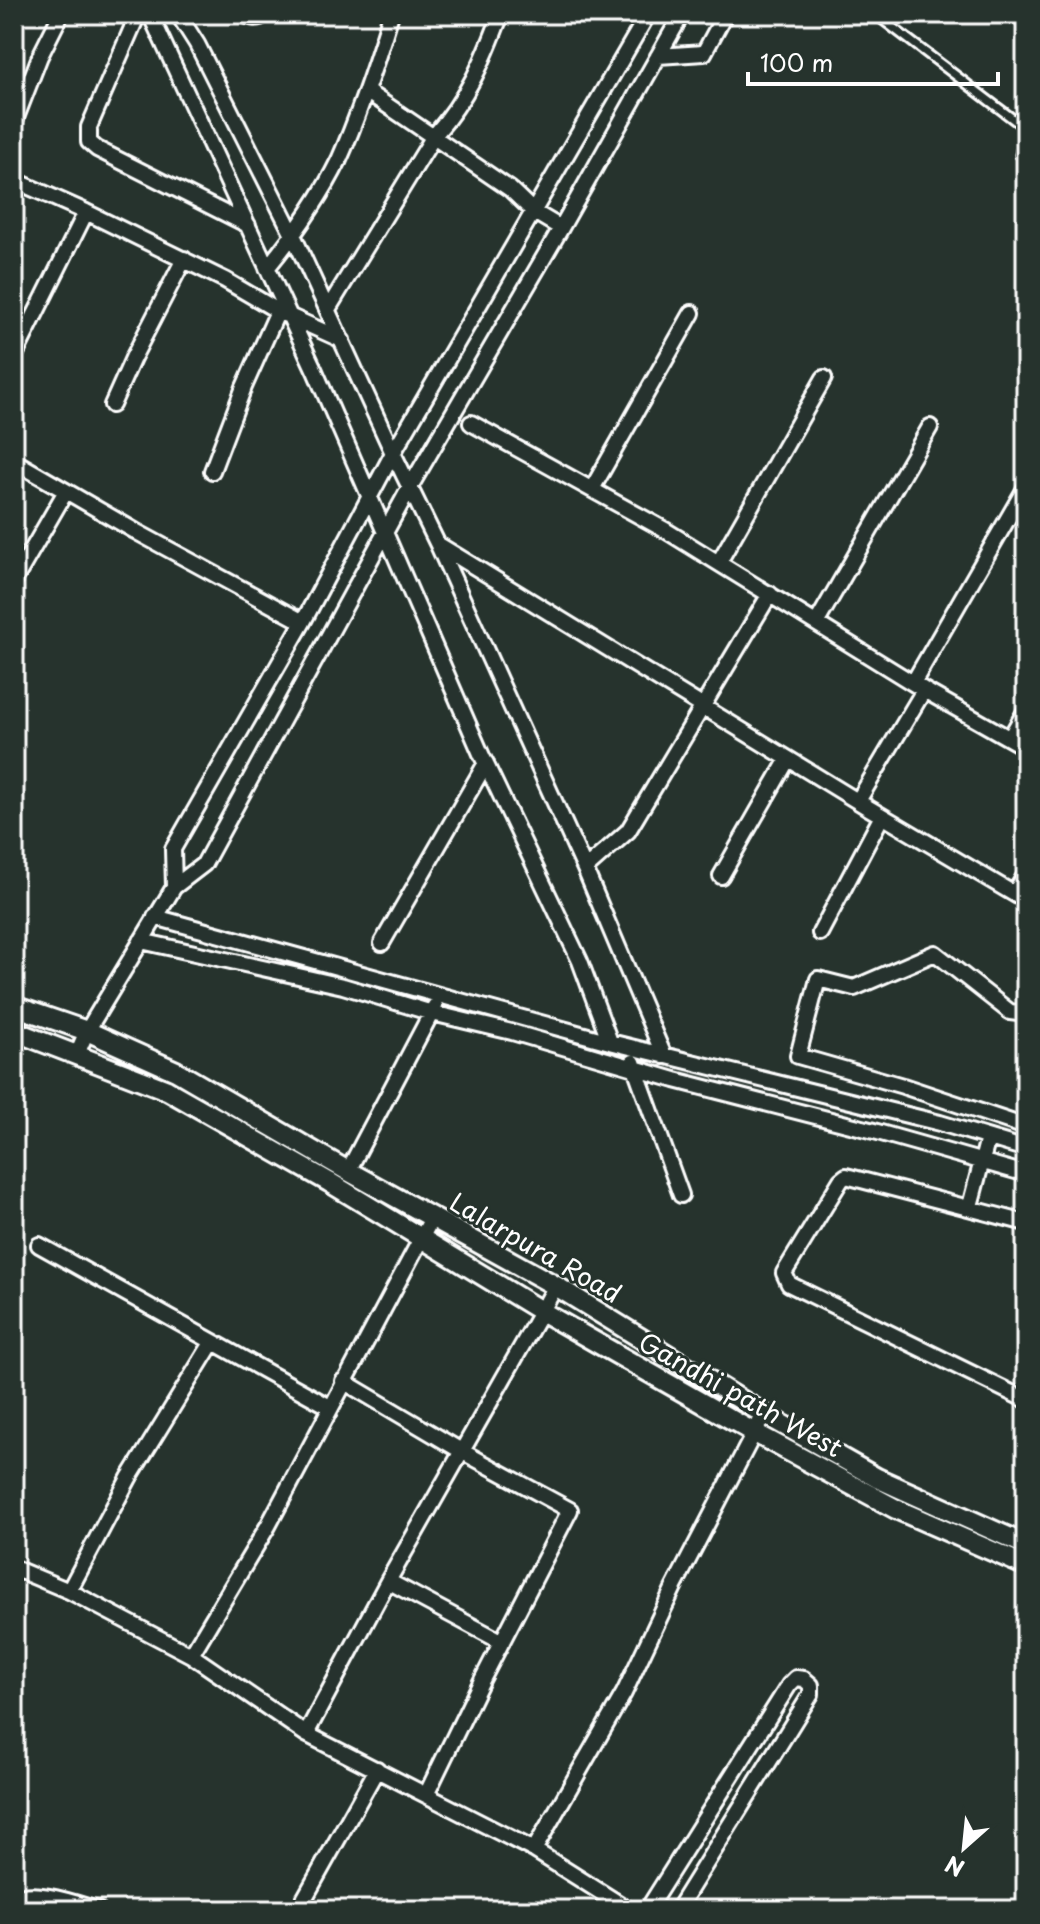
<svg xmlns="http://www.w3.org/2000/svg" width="1040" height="1924" font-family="'Playpen Sans',sans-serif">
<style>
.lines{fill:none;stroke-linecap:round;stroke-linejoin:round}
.service-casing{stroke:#fff;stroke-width:13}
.minor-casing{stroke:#fff;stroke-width:20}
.tertiary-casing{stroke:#fff;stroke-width:24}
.service{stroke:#26332d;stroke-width:7}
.minor{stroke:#26332d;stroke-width:14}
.tertiary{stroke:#26332d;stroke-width:18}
.labels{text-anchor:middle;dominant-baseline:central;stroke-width:6;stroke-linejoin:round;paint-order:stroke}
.street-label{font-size:26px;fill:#fff;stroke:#26332d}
</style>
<rect width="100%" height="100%" fill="#26332d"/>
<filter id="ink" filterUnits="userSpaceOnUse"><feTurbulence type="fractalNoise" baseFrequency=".0125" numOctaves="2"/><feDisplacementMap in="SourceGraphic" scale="16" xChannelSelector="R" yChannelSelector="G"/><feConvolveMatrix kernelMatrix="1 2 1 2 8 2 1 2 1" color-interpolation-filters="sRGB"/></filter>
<g filter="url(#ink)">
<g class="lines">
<defs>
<path id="service" d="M875,14L1021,125L1025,132L1020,155"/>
<path id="minor" d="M138,14L89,127V142L97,149L248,225
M150,14L315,371L482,756L580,961L610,1042
M178,14L197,44L293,235L393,453L438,545L585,869L664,1056
M243,14C251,18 258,20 265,14
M658,56L704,53L725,14
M366,91L510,189L534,212L561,228
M14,123L40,56L61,14
M14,180L86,212L225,280L278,311L342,340
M267,268C294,235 320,199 339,160C360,113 376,63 391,14
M328,309L434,136C468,97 483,62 501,14
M14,357L86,212
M112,405L133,358L184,259
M471,423L665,530L924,690L1026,748
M14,461L135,531L303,622
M212,471L244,387L278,311
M592,489L692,313
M439,545L867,807L1026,901
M719,562L824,378
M14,581L66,491
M817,622L930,427
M913,683L1026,487
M1010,738L1026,710
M858,801L924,690
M585,869L628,831L770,594
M721,876L788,759
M174,887L173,849L303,622L393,453L648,14
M1014,894L1026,874
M155,917L610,1042L940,1123L1026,1149
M820,933L882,816
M141,941L343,986L432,1013L512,1032L675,1080L874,1131L1026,1174
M382,943L486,763
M1026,1014L1010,1012L935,953L854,988L818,979L798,1056L903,1086L1026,1127
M77,1054L87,1031L174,887L204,864L410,487L561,228L682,14
M633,1062L681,1195
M348,1171L435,1006
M970,1206L988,1138
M1026,1223L846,1176L841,1180L784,1273L789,1284L1026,1400
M39,1245L330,1407
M343,1381L463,1452L570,1510L482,1680L426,1795
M14,1568L69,1591L191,1655L306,1734L534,1850L624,1693L673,1589L764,1414
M388,1581L502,1642
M69,1591L129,1478L212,1343
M191,1655L268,1526L432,1218
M306,1734L388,1581L556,1286
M534,1850L629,1910
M14,1899C34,1888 77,1904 98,1910
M298,1910L377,1769
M647,1910L789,1685L796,1678L804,1679L811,1685V1694L677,1910"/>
<path id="tertiary" d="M14,1006L87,1031L176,1071L348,1171L556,1286L764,1414L877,1478L1026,1545
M14,1031L167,1090L329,1182L541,1311L755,1433L896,1509L1026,1566"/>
</defs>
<use href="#service" class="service-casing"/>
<use href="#minor" class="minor-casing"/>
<use href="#tertiary" class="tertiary-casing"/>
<use href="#service" class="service"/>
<use href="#minor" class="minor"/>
<use href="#tertiary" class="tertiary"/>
</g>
</g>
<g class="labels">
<g class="street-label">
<text transform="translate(536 1247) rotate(30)">Lalarpura Road</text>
<text transform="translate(741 1394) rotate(29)">Gandhi path West</text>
</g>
</g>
<rect width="1040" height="1924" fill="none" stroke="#26332d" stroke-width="48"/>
<rect x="24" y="24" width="992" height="1876" fill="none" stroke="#fff" stroke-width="3" filter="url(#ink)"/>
<g transform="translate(964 1848) rotate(207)" stroke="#26332d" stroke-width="6" paint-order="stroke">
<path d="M0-6L14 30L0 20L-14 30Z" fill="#ffffff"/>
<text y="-12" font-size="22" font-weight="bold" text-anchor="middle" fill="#ffffff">N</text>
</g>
<path d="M748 72v12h250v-12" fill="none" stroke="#ffffff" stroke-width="4"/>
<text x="760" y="72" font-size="24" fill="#ffffff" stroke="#26332d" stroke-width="6" paint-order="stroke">100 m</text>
</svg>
